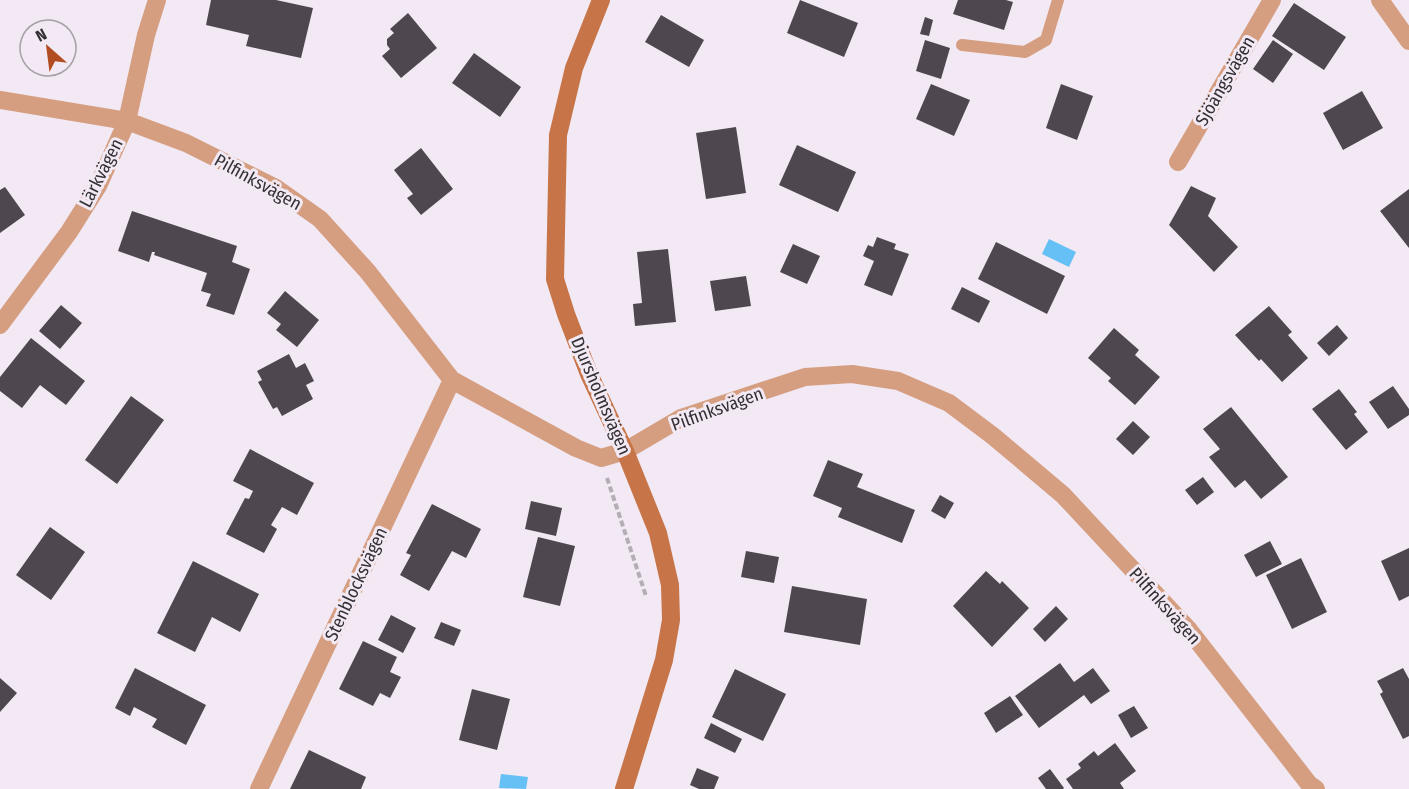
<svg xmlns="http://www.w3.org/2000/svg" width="1409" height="789" font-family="'Fira Sans Condensed',sans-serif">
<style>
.water{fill:#64c0f5}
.building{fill:#4f4750}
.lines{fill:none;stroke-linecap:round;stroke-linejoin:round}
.path{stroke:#b4adb6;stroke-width:4;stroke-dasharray:6 3;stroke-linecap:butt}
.lane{stroke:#d69e80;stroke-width:12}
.street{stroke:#d69e80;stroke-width:18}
.secondary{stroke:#c77548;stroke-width:18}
.labels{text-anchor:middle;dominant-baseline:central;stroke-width:6;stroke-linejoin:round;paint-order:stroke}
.street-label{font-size:18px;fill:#333034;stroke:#f2e9f4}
</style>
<rect width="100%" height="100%" fill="#f2e9f4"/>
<path class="water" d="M1049,239L1076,252L1069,267L1042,254Z
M501,774L528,777L526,789L499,788Z"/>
<path class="building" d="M211,0H276L313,8L301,58L246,46L249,35L206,25Z
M800,0L858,23L844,57L787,33Z
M958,0H1006L1013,2L1004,30L953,14Z
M1294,3L1346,37L1324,70L1272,36Z
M408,13L437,48L401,78L382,56L390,49L387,45V39L394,33L390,29Z
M661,15L704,40L689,67L645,42Z
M925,17L933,20L929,36L920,34Z
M925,40L950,48L941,79L916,71Z
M1273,40L1293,54L1273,83L1253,69Z
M474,53L521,87L500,117L452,83Z
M931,84L970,100L954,136L916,119Z
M1061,84L1093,96L1077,140L1046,128Z
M1362,91L1383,128L1343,150L1323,113Z
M736,127L746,193L706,199L696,133Z
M797,145L856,172L838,212L779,185Z
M421,148L453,189L421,215L407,198L413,194L394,170Z
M1191,186L1216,198L1208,216L1238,247L1214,272L1169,225Z
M5,187L25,215L0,233V190Z
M1409,189V248L1380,211Z
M132,211L237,246L232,262L250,269L234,315L206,306L211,294L201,291L207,273L154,255L155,252H152L149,262L118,251Z
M877,237L896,244L894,249L909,254L892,296L864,285L874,261L863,256L868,245L873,247Z
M996,242L1065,276L1047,314L978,279Z
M793,244L820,256L807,284L780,272Z
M668,249L676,322L635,326L633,304L642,303L637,252Z
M746,276L751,306L715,311L710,281Z
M962,287L990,301L979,323L951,309Z
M285,291L319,320L297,347L276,330L281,324L267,313Z
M61,305L82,323L60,349L39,331Z
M1269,306L1292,332L1288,335L1308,358L1282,382L1261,359L1259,361L1235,335Z
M1337,325L1348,338L1329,356L1317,343Z
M1114,328L1139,350L1135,355L1160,377L1135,405L1108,381L1111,378L1088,358Z
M31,338L85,381L66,405L40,385L22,408L0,391V377Z
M289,354L296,368L305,363L314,381L306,385L313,399L282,416L277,407L273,409L258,382L262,380L257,371Z
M1393,386L1409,409V415L1388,429L1369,402Z
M1339,389L1357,412L1354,414L1368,432L1346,450L1312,409Z
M131,396L164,420L117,484L85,460Z
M1231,407L1288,477L1261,499L1245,480L1235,488L1209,457L1220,449L1203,429Z
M1133,421L1150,437L1133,455L1116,439Z
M250,449L314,483L297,515L282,507L271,525L277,529L264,553L226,534L245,498L249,499L253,491L233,481Z
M828,460L863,474L857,487L915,510L902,543L838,517L842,508L813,496Z
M1203,477L1214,492L1197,505L1185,490Z
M940,495L954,503L945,519L931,511Z
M531,501L562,508L556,536L525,529Z
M432,504L481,529L466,558L452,551L429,591L400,575L411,555L406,553Z
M50,527L85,552L51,600L16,575Z
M538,537L575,546L560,606L523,597Z
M1270,541L1282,564L1256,577L1244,555Z
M1409,548V596L1399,601L1381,561Z
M746,551L779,557L774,583L741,577Z
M1301,558L1327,612L1292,629L1266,575Z
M193,561L259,594L240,632L212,617L195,652L157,633Z
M986,571L1000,584L1002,581L1029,608L992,647L953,606Z
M792,586L867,599L860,645L784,632Z
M1056,606L1068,619L1045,642L1033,629Z
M391,615L416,628L403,653L378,640Z
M441,622L461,630L454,646L434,638Z
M363,641L397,657L390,672L401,677L390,698L380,693L373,706L339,689Z
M1060,663L1074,682L1093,668L1110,691L1091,704L1084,695L1039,728L1015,696Z
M135,668L206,705L186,745L152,727L157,719L134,707L130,716L115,708Z
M1403,668L1409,679V736L1403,739L1380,694L1383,692L1377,681Z
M735,669L786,694L763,741L712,717Z
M0,678L17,693L0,712Z
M472,689L510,699L497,750L459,740Z
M1010,696L1023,715L996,733L984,713Z
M1134,706L1148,728L1131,738L1118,715Z
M711,723L742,739L735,753L704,738Z
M1115,743L1136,771L1120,783L1124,789H1073L1066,779L1081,768L1078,764L1094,751L1098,756Z
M309,750L366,777L361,789H290Z
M697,768L719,777L714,789H699L690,785Z
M1050,769L1064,788L1063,789H1046L1038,778Z"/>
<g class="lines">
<path class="path" d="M607,478L646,596"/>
<path class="lane" d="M962,45L1025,52L1046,40L1058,0"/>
<path class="street" d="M1380,0L1409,41
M0,100L127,121L186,143L276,188L320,219L368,272L452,380L576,448L601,458L625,451L681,418L805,377L852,374L898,381L949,403L993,436L1063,495L1189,630L1309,784L1316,789
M1178,162L1272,0
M0,325L69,232L98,186L127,121L146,35L157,0
M259,789L452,380"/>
<path class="secondary" d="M601,0L574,68L558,135L555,279L566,314L589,374L625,451L658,533L670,585L671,620L664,660L624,789"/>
</g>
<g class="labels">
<g class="street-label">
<text transform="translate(1225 81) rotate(-60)">Sjöängsvägen</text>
<text transform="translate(101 173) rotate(-63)">Lärkvägen</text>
<text transform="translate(258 182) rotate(29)">Pilfinksvägen</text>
<text transform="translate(601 396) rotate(67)">Djursholmsvägen</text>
<text transform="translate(717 409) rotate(-20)">Pilfinksvägen</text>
<text transform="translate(356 584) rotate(-65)">Stenblocksvägen</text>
<text transform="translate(1165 606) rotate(48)">Pilfinksvägen</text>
</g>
</g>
<g transform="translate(48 48) rotate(332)"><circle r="28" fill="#f2e9f4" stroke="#a69fa7" stroke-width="1.5"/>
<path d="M0-4.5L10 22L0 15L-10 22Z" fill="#b24c22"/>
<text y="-9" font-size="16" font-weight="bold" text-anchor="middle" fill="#333034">N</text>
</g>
</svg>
